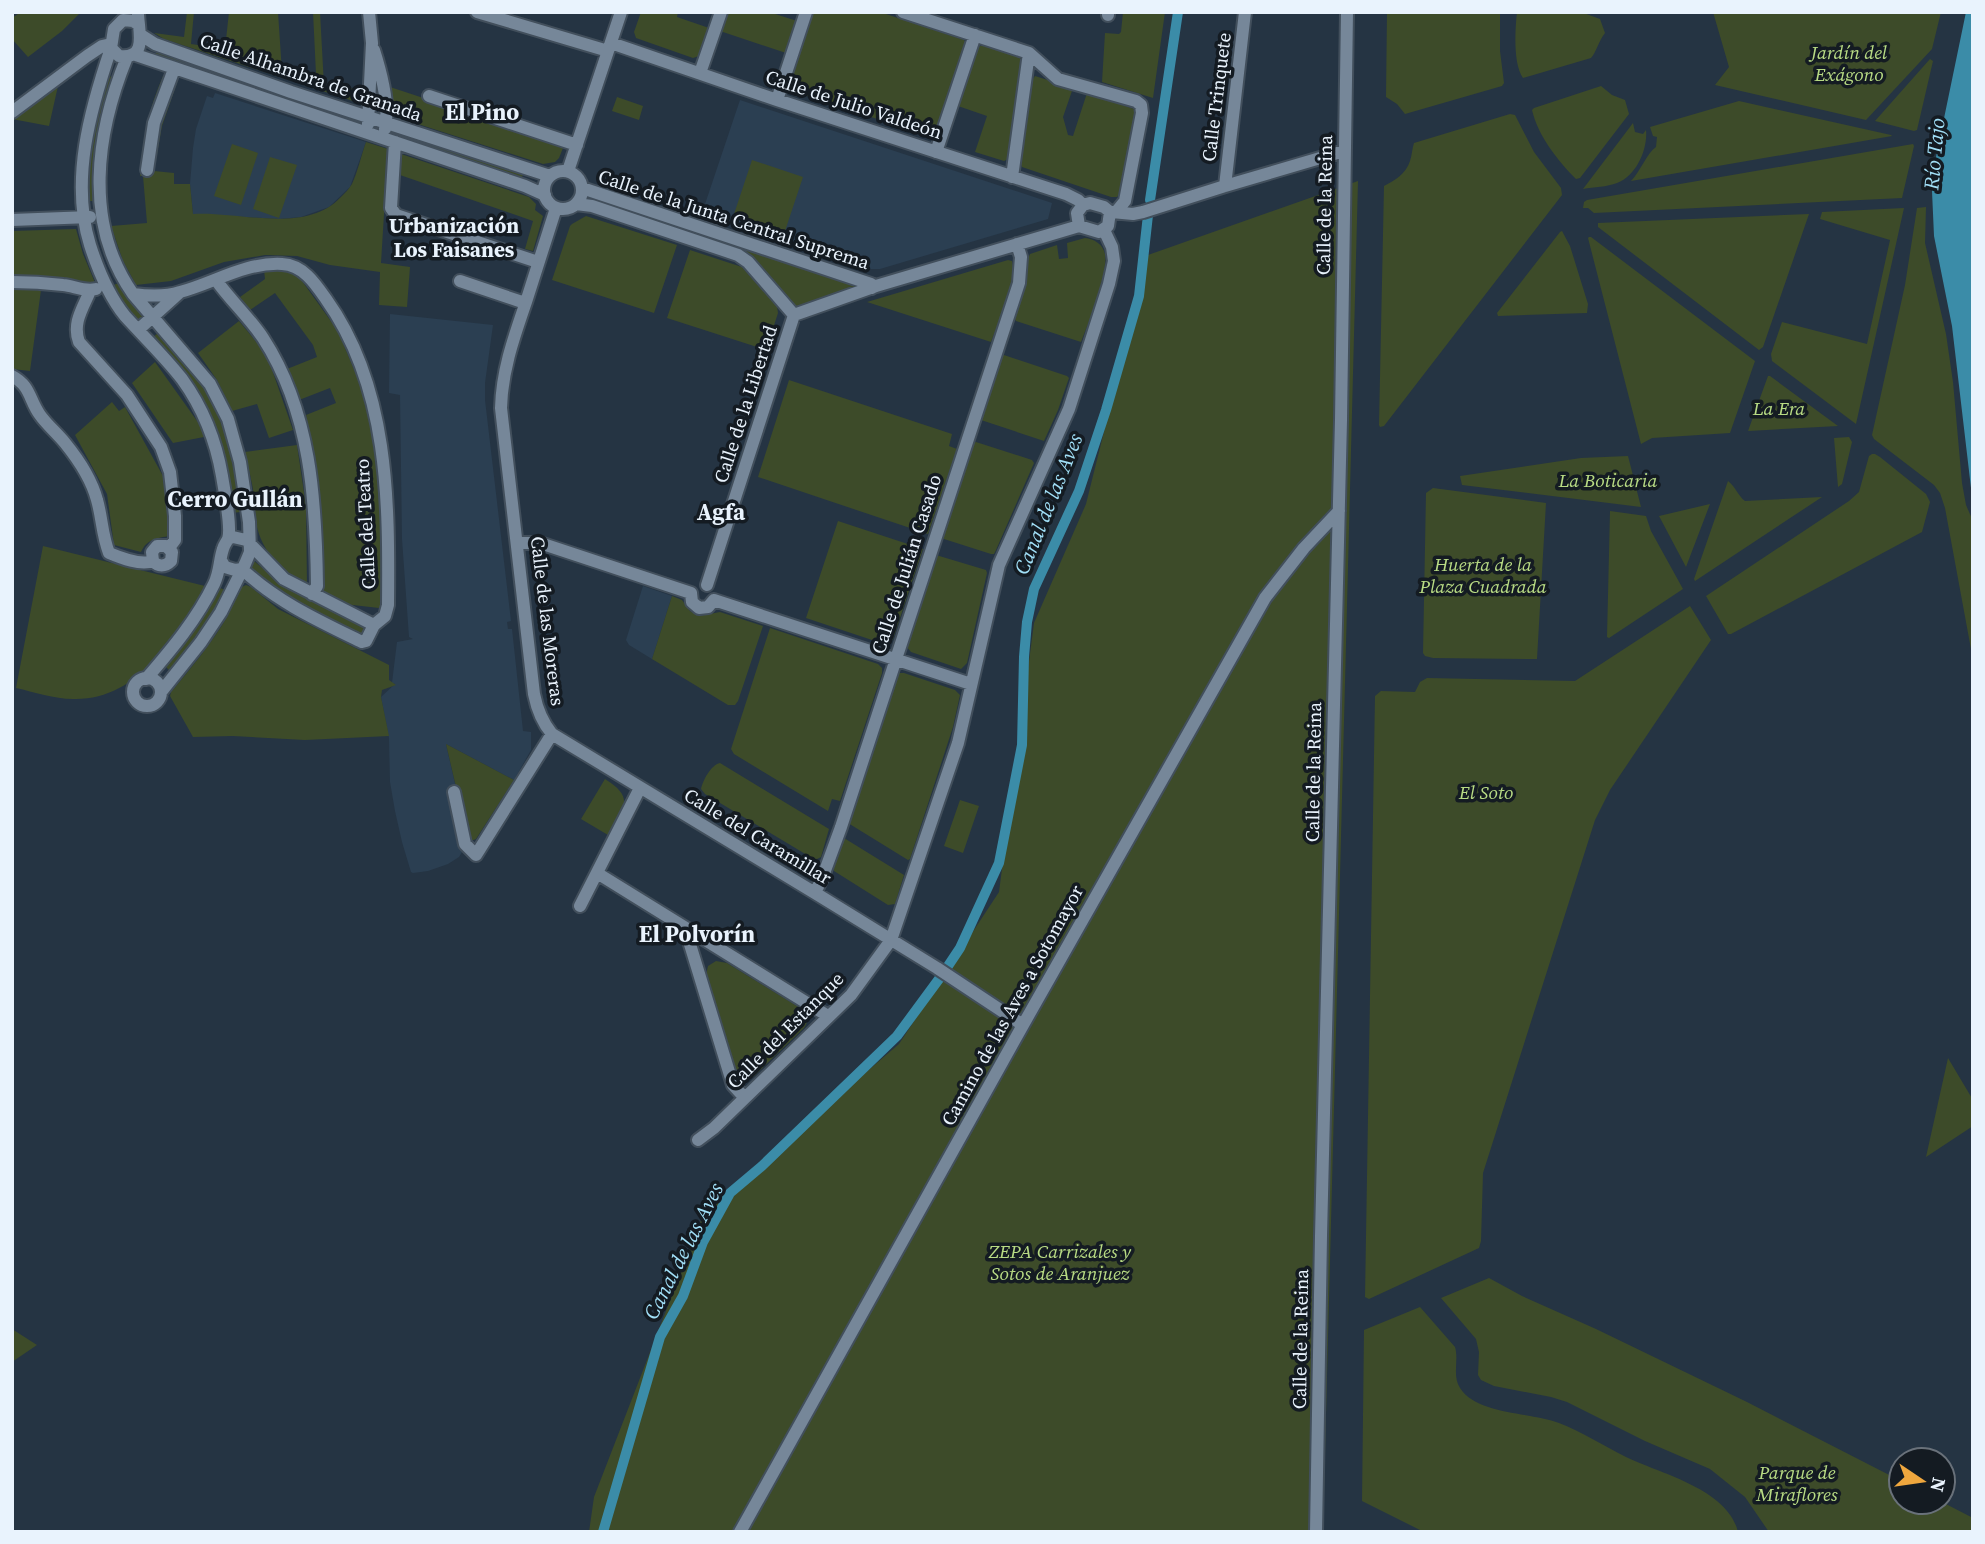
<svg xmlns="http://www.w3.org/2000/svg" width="1985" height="1544" font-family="'Source Serif 4',serif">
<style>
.built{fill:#2b3f52}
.green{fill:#3d4b29}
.water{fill:#3b8ca8}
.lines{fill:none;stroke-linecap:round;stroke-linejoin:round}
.canal{stroke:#3b8ca8;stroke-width:10}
.minor-casing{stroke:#424f5c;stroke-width:16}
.minor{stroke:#768799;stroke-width:12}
.labels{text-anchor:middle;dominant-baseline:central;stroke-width:7;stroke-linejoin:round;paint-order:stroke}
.park-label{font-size:19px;font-style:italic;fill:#b8db84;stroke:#141b22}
.street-label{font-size:19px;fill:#e9f3fd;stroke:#141b22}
.water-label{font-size:21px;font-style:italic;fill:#a1dff7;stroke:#141b22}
.neighbourhood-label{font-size:21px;font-weight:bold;fill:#e9f3fd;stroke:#141b22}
.quarter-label{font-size:23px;font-weight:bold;fill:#e9f3fd;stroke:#141b22}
</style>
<rect width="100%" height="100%" fill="#253443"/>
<path class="built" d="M215,93L366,142L350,187L329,207L301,217L279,219L193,214L190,184L193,148L196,129L207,96L213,98Z
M740,100L1052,203L1048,219L880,269H864L701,216Z
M390,314L493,325L485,383V400L511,621L507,622L508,629H512L523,731L531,732V750L514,780L446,744L456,788L462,852L459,857L448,864L428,871L413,873L411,872L402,842L395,811L390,782L389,738L381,697L395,684L392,683L397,642L413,639L409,637L402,539L400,395L389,393Z
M643,586L672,596L652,659L629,645L626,640Z"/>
<path class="green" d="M21,12H81L62,31L28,57L12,39V18Z
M187,12H194L191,44L225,49L229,12H278L282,72L302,71V75L316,74L313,12H320L324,86L340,91L341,89L361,88L362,104L164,39L154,33L184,37Z
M641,12H678L677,17L709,28L699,56L693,58L636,38L634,32Z
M727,12H769L797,21L786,53L720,31Z
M813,12H880L964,40L966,43L936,135L932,137L792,91L789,88V82Z
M1123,12H1165L1153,98L1102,82L1105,33L1119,34L1121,32Z
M1387,12H1500V51L1504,83L1502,86L1405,114L1397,104L1386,97Z
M1517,12H1581L1600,19L1605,33C1599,40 1596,53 1591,58L1523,78C1513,64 1515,30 1517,12Z
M1713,12H1941L1932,49L1866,120L1715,85L1729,67Z
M980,46H984L1015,55L1023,60L1008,159L1004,161L975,152L987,116L958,106L977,49Z
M157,50L352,115L347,123L154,58Z
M1930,59L1933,61L1917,130L1914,131L1875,121Z
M107,75L114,78L95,201H87L88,152Z
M163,76L178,80L162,126L154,171L174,173V184H190L193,214C240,211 305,235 341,197C345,193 349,189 352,184C358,171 361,156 366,142L388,149L381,263L410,267L407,307L379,305L380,272L330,265L297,256L265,255L224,262L171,281L136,285L123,261L111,226L147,223L143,176H140C142,140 149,108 163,76Z
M1035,76L1073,88L1063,117L1068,135L1073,136L1087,93L1134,109L1135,114C1132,133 1129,185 1117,197H1111L1022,167L1020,162L1033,79Z
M58,86L49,126L12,119Z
M1601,86L1612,95L1625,100L1629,114L1580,178L1576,179C1558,161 1538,136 1532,110L1534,108Z
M390,87L560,143L559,147L563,148L559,158L555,162L543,164L399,118L394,111Z
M617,97L643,106L639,120L612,111Z
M1739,101L1891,135L1892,136L1631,181C1640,172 1647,153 1656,147L1657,137L1653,136L1650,127Z
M1510,114L1515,115L1534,152L1561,188L1562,195L1384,426L1380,427L1379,425L1384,186C1395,180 1406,174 1410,161C1412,155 1412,149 1414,143Z
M1633,123L1635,132L1643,134L1646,130C1648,148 1637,176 1617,183C1607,187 1594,187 1583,189Z
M396,130L524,172L521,180L393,138Z
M232,144L258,153L241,205L214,196Z
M1913,144L1914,146L1902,198L1594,213L1588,208H1583L1584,202L1587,200Z
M401,154L529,197L536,204L535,210L543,216L533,251L525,249L533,221L400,175Z
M270,157L297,165L279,218L253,209Z
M752,160L803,177L785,231L734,214Z
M1358,181L1323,1532H589L594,1497L705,1210L899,1044L999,892L1034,623L1086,504L1148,255Z
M1926,207L1925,243L1946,334L1953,382L1962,483L1966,505L1973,521V660L1945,508L1940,493L1934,485L1874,439L1872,435L1905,285L1917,208Z
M1904,208L1856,424L1772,361L1771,354L1782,322L1867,344L1890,240L1820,219L1822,212Z
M1809,214L1763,347L1759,350L1598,227V223Z
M586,216L677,245L654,313L552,280L570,226L572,224Z
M76,229L83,254L96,285L51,277H12V231Z
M694,230L857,284L858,287L795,309L754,263L692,235Z
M1562,231L1570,246L1588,304L1587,313L1498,316L1497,313L1560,232Z
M1589,237H1591L1755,361L1730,433L1652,438L1641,444L1588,238Z
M1085,238C1094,239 1103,244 1105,254C1109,270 1088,325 1081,342L1016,321L1014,318L1025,280L1028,259L1030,254L1057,245L1059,259L1068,258L1067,243Z
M690,250L742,267L777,306L778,313L766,350L667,318Z
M1008,260L1012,261C1017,282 999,321 991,342L867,302Z
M264,270H288L297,274L338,331L363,391L367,404L382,486L384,603L379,608L344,604L320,592L319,487L306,415L336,403L330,388L299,400L287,369L317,357L313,345L275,293L250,310L240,297L265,279Z
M120,282L146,317L138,323C128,311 117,300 114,285Z
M12,289L41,290L30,371L12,369Z
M239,321L263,350L269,361L293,430L269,438L257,404L232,411L217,380L198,353Z
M158,333C172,348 186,362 198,378C226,419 234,464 240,512L233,513C228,467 221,421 193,383C181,367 167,352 153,337Z
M1004,355L1067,376L1069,378L1058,410L1044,441L981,420L1001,357Z
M155,362L200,425L204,437L173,443L132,383Z
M1768,376H1770L1838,426L1748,431Z
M789,380L952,434L949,446L957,449L928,534L758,477Z
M112,402L119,411L125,407L163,476L170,536C157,538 147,539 141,552L114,545L107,494L75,435Z
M1849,437L1852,442L1842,484L1838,487L1834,438Z
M976,442L1032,460L1034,463L996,550L994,554H991L944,539L942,535L973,443Z
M297,445L306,506L307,585C281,572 262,552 256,523C255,514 255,505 254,496C252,481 248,467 245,452Z
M1872,454H1875L1880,457L1926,494L1930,502L1922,532L1731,634H1728L1706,596L1849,501L1859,492L1869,456Z
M1628,456L1641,507L1462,485L1460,476L1581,458Z
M1728,481C1736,487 1738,496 1745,501L1822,497L1695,581L1694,579Z
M1433,488L1546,503L1537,659L1433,658L1425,656L1423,653L1426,493Z
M1710,504L1686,567L1659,516Z
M1610,511L1646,516L1651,531L1683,589L1609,638L1607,637Z
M838,521L923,549L893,639L890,643L884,644L806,618Z
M43,546L205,586C177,636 138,701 73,699C54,699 34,692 16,688Z
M936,555L986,570L987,573L967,663L961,669L911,652L906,646Z
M254,561L288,589L368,629L362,637L285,597L249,568Z
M246,585L251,587L278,609L389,665V680L396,685L382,690L381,697L389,736L305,740L233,736L193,737L170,696L171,692C191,668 211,644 227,617C232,607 234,589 246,585Z
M218,587L225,590C209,619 191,644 169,670L165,666Z
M672,596L682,600L690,611L699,616L720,612L763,626L738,701L735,705H728L652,659Z
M1690,606L1711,640L1610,790L1595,820L1483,1173L1481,1241L1479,1248L1369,1299L1365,1297L1375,696L1381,691L1415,692L1420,682L1427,678L1575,681Z
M770,628L878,664L882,668V673L840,801L832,799L828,811L734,754L731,749Z
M899,673H904L955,690L960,695L953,727L910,859L908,860L848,823L897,675Z
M446,744L514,780L476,839L471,841L466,853L462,850L456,787Z
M720,763L829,829L821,857L817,859L812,858L705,794L701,789C703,780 711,765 720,763Z
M605,779C637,799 622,808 608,835L581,819Z
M960,800L979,806L963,853L944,846Z
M844,838L904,875L895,904L888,905L834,871L833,865L842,839Z
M716,961L727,963L802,1009C808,1015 809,1021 804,1028L753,1077L749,1078L740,1075L734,1066L706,975L708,966Z
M1948,1058L1973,1100V1126L1926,1157Z
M1489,1278L1522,1296L1596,1329L1747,1402L1901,1481V1502H1942L1973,1518V1532H1769L1745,1497L1710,1469L1645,1441L1567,1402L1551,1397L1494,1386L1481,1380L1478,1375L1479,1352L1476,1339L1441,1298Z
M1420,1307L1455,1347C1459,1360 1452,1376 1460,1388C1477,1415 1531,1412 1559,1423C1582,1432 1604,1446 1626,1457C1661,1474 1728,1489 1738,1532H1424L1362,1501L1364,1330Z
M12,1329L37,1345L12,1362Z"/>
<path class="water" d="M1966,12H1973V505L1952,326L1934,236L1932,191L1936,157Z"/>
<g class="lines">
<path class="canal" d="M1150,200L1178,12
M948,966L960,948L999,863L1022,745L1024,657L1027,622L1034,589L1079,491L1106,410L1139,296L1148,215
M603,1532L660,1337L683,1296L703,1242L730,1193L762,1166L897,1036L939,979"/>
<defs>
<path id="minor" d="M138,12C138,30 149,60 119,56L111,48L114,29L123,20L133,21L138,24
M477,12L608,51
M903,12L1029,53L1058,79L1136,101L1141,105L1142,113L1125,201L1116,212
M1108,15V12
M141,35L155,44L291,92L550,176
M611,43L777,100L1066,194L1078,200L1083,205
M111,48C90,110 70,181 90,245C98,270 108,295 125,316C144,337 165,357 182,379C203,408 216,441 222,476C224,489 232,528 228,539C226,543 224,545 223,549C219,561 220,572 214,584C197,619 172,649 146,679
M374,50C381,72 390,106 385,129
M133,54L525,186L545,195
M127,57C96,133 83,223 133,294L210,384L228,419L240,462L249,522L250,552L245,564L221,612L201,642L161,692
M700,73L721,12
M429,96L577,145
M777,100L806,12
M12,112L87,56L102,46L111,44
M368,124L372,43L369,12
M395,142L391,208L396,215L538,262
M936,152L975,35
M147,170L154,123L174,69
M544 190a19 19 0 1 1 38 0a19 19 0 1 1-38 0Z
M568,171L621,12
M1012,177L1029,53
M1225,186L1245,12
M582,188L871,284L872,288
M1090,203L1104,207L1110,212L1108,226L1099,232L1079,226L1077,213L1083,205Z
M576,204L592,206L738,255L748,262L794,315L876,286L1079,226
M556,208C546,239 536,271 526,302C514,337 502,370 501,408L534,694C537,709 542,722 552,734L815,893L937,968L1023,1025
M1112,212L1133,214L1143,212L1225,186L1344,151
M12,220L90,217
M216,280C230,300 249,317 263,338C311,412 316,501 317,586L312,594
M460,281L525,303
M12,282C29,282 46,283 63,285C74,286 85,292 96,289
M90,291C83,308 72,323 79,342L127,395L161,447L170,472L175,516V540L169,548
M133,294C148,296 165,297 180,292C214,283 245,262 282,264C303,265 315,283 326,299C389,387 389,501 388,605L385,616L374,625
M138,330L179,293
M12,376C31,386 29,400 40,415C47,425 57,433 65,443C78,459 92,481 97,500C102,517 102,535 109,553C121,558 141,566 153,561C158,567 165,567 171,561L172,552L166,546H157L152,552L153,561
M518,543H540L691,593
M222,562L225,567L235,570L242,569C277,602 319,621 362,642L366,641L374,625L284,579L246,540L233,537L228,539
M707,585L794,315
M691,593L692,602L699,608L708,607L714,600
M714,600L971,684
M133 692a14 14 0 1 1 28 0a14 14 0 1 1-28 0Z
M454,792L465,844L476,855L552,734
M597,873L828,1016
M815,893L823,876L841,827L1019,283L1021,257L1017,244
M580,906L640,788
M685,928L733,1085L744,1097
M698,1140L714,1128L851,995L891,940L958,743L999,565L1069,409L1109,284L1114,261L1112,247L1104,230
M740,1532L1023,1025L1265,598L1304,548L1339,511
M1316,1532L1321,1236L1341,420L1347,12"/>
</defs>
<use href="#minor" class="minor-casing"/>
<use href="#minor" class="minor"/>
</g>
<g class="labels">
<g class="park-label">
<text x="1849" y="52">Jardín del<tspan x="1849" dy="22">Exágono</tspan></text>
<text x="1779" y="408">La Era</text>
<text x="1608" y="480">La Boticaria</text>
<text x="1483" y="564">Huerta de la<tspan x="1483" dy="22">Plaza Cuadrada</tspan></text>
<text x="1486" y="792">El Soto</text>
<text x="1060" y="1251">ZEPA Carrizales y<tspan x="1060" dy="22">Sotos de Aranjuez</tspan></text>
<text x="1797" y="1472">Parque de<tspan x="1797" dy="22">Miraflores</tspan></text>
</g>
<g class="street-label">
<text transform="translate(311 77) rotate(19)">Calle Alhambra de Granada</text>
<text transform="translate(1216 97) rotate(-83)">Calle Trinquete</text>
<text transform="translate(854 104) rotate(18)">Calle de Julio Valdeón</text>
<text transform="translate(1324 205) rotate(-89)">Calle de la Reina</text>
<text transform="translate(734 219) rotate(18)">Calle de la Junta Central Suprema</text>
<text transform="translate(745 404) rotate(-72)">Calle de la Libertad</text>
<text transform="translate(365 524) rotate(-93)">Calle del Teatro</text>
<text transform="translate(906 564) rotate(-72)">Calle de Julián Casado</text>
<text transform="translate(548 621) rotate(83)">Calle de las Moreras</text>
<text transform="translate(1313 772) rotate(-89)">Calle de la Reina</text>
<text transform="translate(758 836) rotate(31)">Calle del Caramillar</text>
<text transform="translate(1012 1005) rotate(-61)">Camino de las Aves a Sotomayor</text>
<text transform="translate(785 1030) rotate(-45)">Calle del Estanque</text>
<text transform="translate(1300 1339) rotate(-89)">Calle de la Reina</text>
</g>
<g class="water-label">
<text transform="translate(1934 154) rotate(-85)">Río Tajo</text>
<text transform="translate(1048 504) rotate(-68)">Canal de las Aves</text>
<text transform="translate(683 1251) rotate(-63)">Canal de las Aves</text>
</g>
<g class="neighbourhood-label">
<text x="454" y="225">Urbanización<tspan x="454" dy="24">Los Faisanes</tspan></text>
</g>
<g class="quarter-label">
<text x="482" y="112">El Pino</text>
<text x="235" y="499">Cerro Gullán</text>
<text x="721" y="512">Agfa</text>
<text x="697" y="934">El Polvorín</text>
</g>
</g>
<rect width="1985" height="1544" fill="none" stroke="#e9f3fd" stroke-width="28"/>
<g transform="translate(1922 1481) rotate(103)"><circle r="33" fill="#141b22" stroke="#69717a" stroke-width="2"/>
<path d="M0-5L12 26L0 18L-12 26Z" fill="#efa73e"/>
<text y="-10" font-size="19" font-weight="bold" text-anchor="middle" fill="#e9f3fd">N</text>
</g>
</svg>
